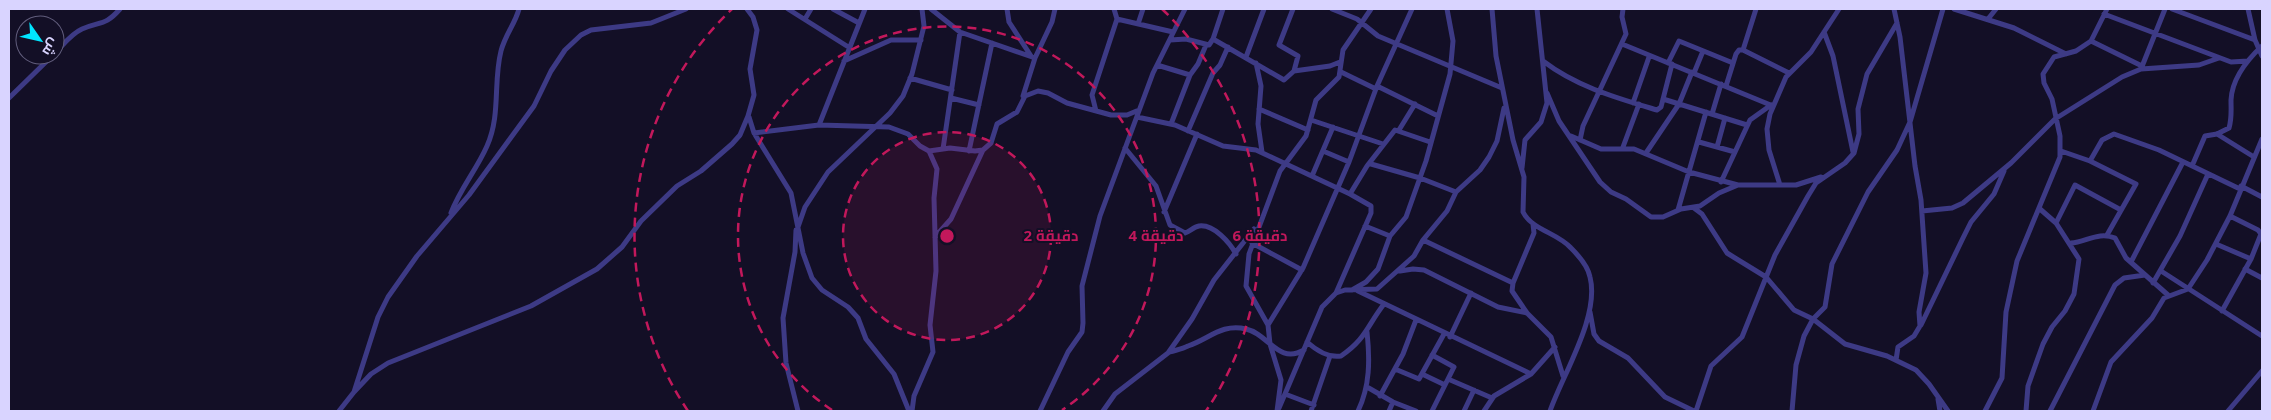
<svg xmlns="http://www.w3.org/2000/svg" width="2271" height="420" font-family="'Open Sans',Cairo,sans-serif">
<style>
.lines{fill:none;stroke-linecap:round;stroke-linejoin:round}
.street{stroke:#3d3a85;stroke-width:5}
.ring{fill:none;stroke:#c2185b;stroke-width:2.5;stroke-dasharray:9 6}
.centre{fill:#c2185b;stroke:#130f26;stroke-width:2.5}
.ring-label{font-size:15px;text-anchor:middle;font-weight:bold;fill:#c2185b;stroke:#130f26;stroke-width:4;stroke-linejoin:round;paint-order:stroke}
</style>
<rect width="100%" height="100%" fill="#130f26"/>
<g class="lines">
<path class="street" d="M788,9L850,48
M833,9L859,23
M931,9L960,32L1035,58
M1007,9L1009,22L1031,56
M1293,9L1279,45L1298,56L1294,71
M1332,9L1357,19L1378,36L1502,88
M1492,9L1496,56L1513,140L1524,177L1523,212C1532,230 1558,233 1571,248C1579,256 1588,266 1590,277C1600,316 1563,374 1550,411
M1894,9L1900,37L1915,166L1921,200L1926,273L1919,312L1920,326L1914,336L1898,347L1896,360
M1954,9L2014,28L2066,54
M2172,9L2255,40
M2248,9L2255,40L2262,56
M2104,14L2231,62L2248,61
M805,19L811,9
M1117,19L1173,32
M1988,19L1996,9
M1138,24L1143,9
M1824,32L1833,56L1853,152
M1213,39L1284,80L1294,71L1330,66L1340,62
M1170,40L1186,39L1209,45L1213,39L1223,9
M2091,41L2142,66
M1622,44L1773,106
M1743,50L1789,73
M55,53C64,44 71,34 82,29C101,21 105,26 120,9
M1246,57L1264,9
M844,61L891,40H921
M1543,61C1577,87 1617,98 1657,110L1661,107L1672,64
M1256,63L1261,86L1258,124L1262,152
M1668,63L1679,41L1733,63
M1157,65L1190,75
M2141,69L2165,9
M1341,72L1376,89
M1694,73L1703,51
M910,78L952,90
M1377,86L1438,116
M1726,86L1736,54L1739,50H1743L1756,9
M1547,93L1559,121L1600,182L1611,192L1626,199L1651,217H1663L1681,209L1700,206L1719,193L1738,185H1796L1821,177
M1023,96L1035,58L1052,22L1055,9
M9,98L53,55
M951,98L979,105
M1663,99L1747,125
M1633,103L1649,57
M1259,109L1308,130
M1096,111L1092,95L1117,19L1114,9
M1712,114L1721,84
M749,117L754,133L791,193L803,253L812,278L822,290L848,307L858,318L866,339L894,374L909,411
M1137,117L1175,125L1223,146L1256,150L1350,194L1371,206V213L1336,293
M1311,120L1383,144
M1171,124L1190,75L1198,64L1206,45
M819,125L865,9
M1399,130L1415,104
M1188,131L1213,73L1220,65L1228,47
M754,133L819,125L889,127L908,134L920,146L929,151L950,148L975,151L983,150L991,143L997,124L1017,112L1025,96L1038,91L1048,93L1067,103L1111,115H1127L1139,110
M2217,134L2254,157
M1571,136L1601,149H1634L1689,172L1738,185
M1580,140L1583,126L1626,34L1622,17L1623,9
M1699,142L1735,152
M1623,147L1639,104
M1717,147L1725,118
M1125,148L1156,186L1170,225L1185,233C1190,231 1194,227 1199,226C1214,224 1230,243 1236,254
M943,149L960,32
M969,151L992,43
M1323,151L1349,162
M2061,151L2090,161L2136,184L2107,235
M1646,153L1679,104L1692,72
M2090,161L2102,140L2114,134L2159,150L2240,189
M1371,164L1420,178L1456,192
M2192,166L2205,136L2217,134L2229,128C2232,118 2231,111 2231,100C2232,78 2247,60 2262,46
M1522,168L1525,140L1541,122L1547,103L1537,9
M1312,176L1333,127
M1721,182L1750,120L1771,105
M1780,185L1769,150L1767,129L1770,114L1786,77L1811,52L1839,9
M2241,186L2262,197
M1350,194L1367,166L1395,130L1430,142
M1694,208L1702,214L1727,253L1766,277L1794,310L1813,319L1845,344L1887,356L1916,370L1929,384L1948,411
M1678,210L1706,112
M1922,211L1952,208L1963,203L2011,163L2055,119L2122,77L2141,69L2199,65L2219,58
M1164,212L1197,134
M451,213C460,189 477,169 487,146C501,115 493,82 501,51C505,35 515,24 519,9
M2056,223L2075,185L2121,210
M1533,224L1534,233L1513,283L1512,291L1527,313L1551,337L1563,376
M1365,226L1390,236
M798,227L805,207L828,172L890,113L903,96L912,74L924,26L922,9
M796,230L795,252L783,318L786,363L798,411
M935,237L951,219L983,150
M1423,240L1513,283
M1252,243L1302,270
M2071,243C2086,242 2099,231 2115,238L2126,258L2168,295
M2216,244L2251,259
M2131,262L2183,162
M2245,269L2262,278
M1400,271L1413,269L1424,270L1498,307L1527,313
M2161,271L2262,336
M2153,283L2180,236L2208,174
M1352,290L1366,282L1378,269L1390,236L1406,217L1426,161L1450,74L1453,41L1447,9
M1358,291L1531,374
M2222,311L2251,259L2261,234L2258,230L2230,216
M1590,312L1594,334L1599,341L1628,358L1665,397L1694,411
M1268,325L1303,268L1349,162L1377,86L1412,9
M1921,325L1963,238L1971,222L1994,194L2004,171
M1450,337L1471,293
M1307,342C1316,350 1329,358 1341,356C1366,339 1367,326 1384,304
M1170,352C1176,350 1182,349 1188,346C1209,339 1222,323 1246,329C1269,334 1278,365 1304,350
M1395,369L1419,379L1444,334
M1422,374L1445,385
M1448,379L1492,398
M1367,387L1393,402L1416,411
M354,392L371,374L388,363L531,306L597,269L622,247L641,221L677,186L701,171L732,144L740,135L748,116L754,95L750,69L757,30L753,17L747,9
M1285,394L1314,405
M1380,396L1403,354L1416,320
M1938,399L1940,411
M1279,408L1322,307L1336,293L1345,290L1377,289L1414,256L1423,240L1447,211L1456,192L1480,170L1489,157L1497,141L1504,108
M339,411L354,392L378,317L388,297L417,256L469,195L534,106L551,71L565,50L581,35L591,30L651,23L686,9
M912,411L914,396L933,352L930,325L936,271L934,198L937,169L929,151
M1040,411L1068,352L1082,332L1083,323L1082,286L1100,216L1153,73L1185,9
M1103,411L1115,394L1168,353L1192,319L1214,280L1254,229
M1277,411L1281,380L1270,344L1268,325L1246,286L1249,254L1280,171L1306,136L1316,100L1339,77L1343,50L1371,9
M1311,411L1330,356
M1358,411C1370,386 1370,360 1367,332
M1389,411L1393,402
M1432,411L1454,367L1432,355
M1464,411L1474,390
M1484,411L1494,396L1531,374L1555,347
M1696,411L1711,366L1742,337L1775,255L1808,196L1816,183L1845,163L1854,153L1859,134L1858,109L1867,74L1897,23
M1792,411L1796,365L1804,336L1813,319L1825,307L1832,264L1868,192L1897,150L1910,122L1943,9
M1985,411L2002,378L2006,312L2017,261L2060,157V136L2052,99L2044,83L2043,74L2054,57L2076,51L2091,41L2107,9
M2026,411L2028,386L2043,344L2052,327L2065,311L2074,294L2079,259L2056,223L2040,209
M2050,411L2115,285L2124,278L2145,275
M2093,411L2111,362L2152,318L2164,298L2188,289L2207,260L2230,216L2262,139
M2228,411L2262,371"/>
</g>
<circle cx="947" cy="236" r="104" fill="#c2185b" fill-opacity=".12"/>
<g class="ring">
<circle cx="947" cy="236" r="104"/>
<path d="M832 410A209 209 0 1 1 1062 410"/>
<path d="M688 411A313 313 0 0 1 732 9M1162 9A313 313 0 0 1 1206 411"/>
</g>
<circle cx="947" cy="236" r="8" class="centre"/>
<g class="ring-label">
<text x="1051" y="241">2 دقيقة</text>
<text x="1156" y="241">4 دقيقة</text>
<text x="1260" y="241">6 دقيقة</text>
</g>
<rect width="2271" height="420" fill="none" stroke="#d9d4ff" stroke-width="20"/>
<g transform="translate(40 40) rotate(124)"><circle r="24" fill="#130f26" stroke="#625e7d"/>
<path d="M0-4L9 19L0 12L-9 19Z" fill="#00e5ff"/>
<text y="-8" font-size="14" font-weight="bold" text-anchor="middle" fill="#d9d4ff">ش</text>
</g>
</svg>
